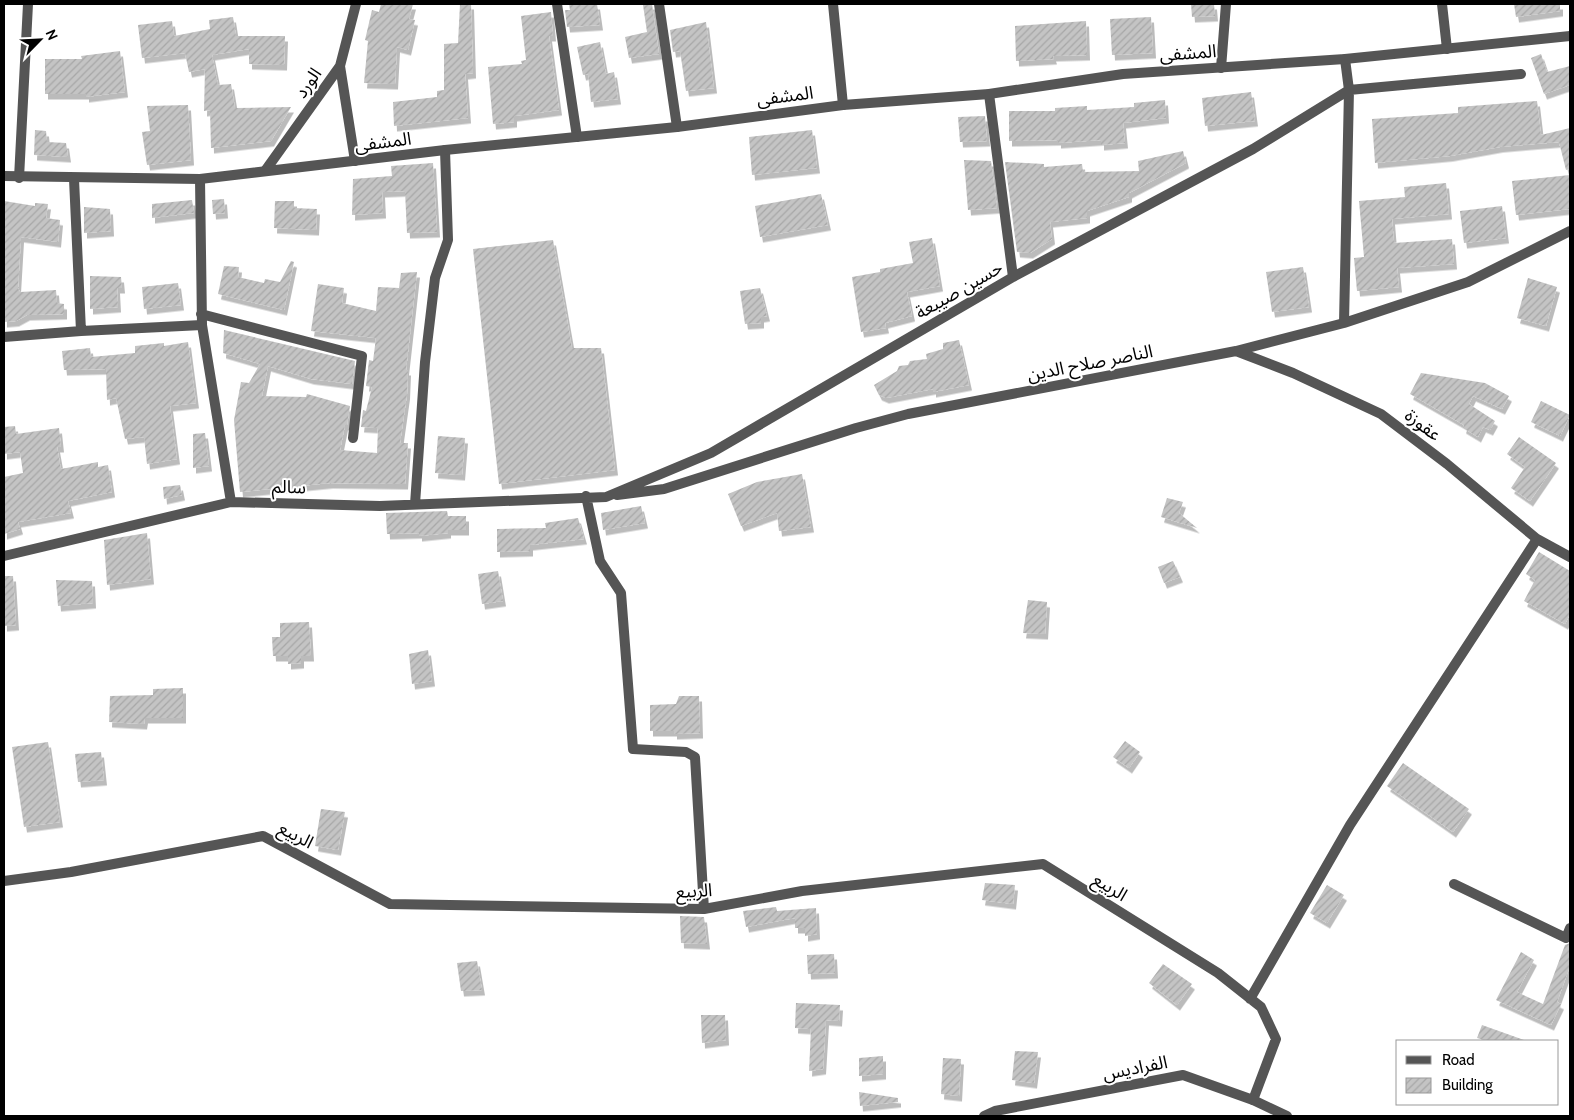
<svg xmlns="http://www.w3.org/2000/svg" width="1574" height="1120" font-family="Cabin,'Noto Sans Arabic',sans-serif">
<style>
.building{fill:url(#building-hatch);filter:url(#shadow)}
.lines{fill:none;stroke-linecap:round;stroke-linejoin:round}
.minor{stroke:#555;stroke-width:10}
.tertiary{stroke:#555;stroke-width:10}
.labels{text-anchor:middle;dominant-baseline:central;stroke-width:4;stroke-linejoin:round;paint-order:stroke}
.street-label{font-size:18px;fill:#000;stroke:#fff}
</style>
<defs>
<pattern id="building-hatch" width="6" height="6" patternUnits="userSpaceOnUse" patternTransform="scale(1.25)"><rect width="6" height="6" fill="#c4c4c4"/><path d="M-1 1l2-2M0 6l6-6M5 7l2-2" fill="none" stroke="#a7a7a7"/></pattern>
<filter id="shadow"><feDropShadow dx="3" dy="5.5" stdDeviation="0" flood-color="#0004"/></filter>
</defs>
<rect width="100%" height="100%" fill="#fff"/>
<path class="building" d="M381,4H413L409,19L415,20L408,50L397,47L395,84L364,83L368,41L365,40L372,10L379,12Z
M460,4H471L473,73L465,74L468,118L394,126L393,102L437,97V91L444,90V44L458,43Z
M569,4H597L600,25L567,27L565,10H570Z
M652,4L659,54L629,58L625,37L647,32L643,5Z
M1191,4H1214L1215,16L1192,17Z
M1514,4H1560V11L1516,17Z
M551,12L553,36H549L559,110L514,116V122L493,124L488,67L522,64L521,61L526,60L521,16Z
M233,17L236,36H285L284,65L249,64V49L212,55L218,85L231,84L235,108L291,107L271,141L211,148L210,110L204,111L205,69L189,72L185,53L142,58L138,25L172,21L174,36L210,29L209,20Z
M1151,17L1153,53L1112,55L1110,19Z
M1086,21L1087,55L1053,56L1054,59L1016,61L1015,26Z
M706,22L714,88L686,91L680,51L673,52L670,30Z
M600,42L606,74L614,72L618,99L591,102L588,74L583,75L577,47Z
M120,51L125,92L86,97V94H45V59H82L81,56Z
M1541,54L1547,72L1570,66V85L1544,94L1531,58Z
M1251,92L1255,121L1205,126L1202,98Z
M1165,100L1166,118L1123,123L1125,143L1101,145V140L1058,143V140L1009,141V111H1055V108L1087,106V110L1134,107V103Z
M1537,101L1541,135L1570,128V169L1566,170L1559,142L1500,147L1450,156L1375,163L1372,119L1458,113V107Z
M188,105L191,160L147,165L142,132L150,131L147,106Z
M985,116L987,141L960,142L958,117Z
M35,130L46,131L47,142L66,143L68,157L34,155Z
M812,130L817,168L752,175L749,137Z
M1183,151L1186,163L1129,193V197L1087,211V218L1050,222L1052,239L1030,253L1017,252L1005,162L1044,164V167L1082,164L1083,172L1139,171L1138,161Z
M964,160L991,161L997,208L968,210Z
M433,163L437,232L407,233L405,191L382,192L383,213L352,215L353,179L392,176L391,166Z
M1570,175V209L1516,215L1512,181Z
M1446,183L1449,214L1392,219L1394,243L1452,239L1454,264L1397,268L1399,287L1357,291L1354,258L1364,257L1359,201L1405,197L1404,187Z
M821,194L828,225L760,237L755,206Z
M224,199L225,213L213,214L212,200Z
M192,200L194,213L152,218V204Z
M4,201L35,206V203L48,204L46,218L60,220L58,242L21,237L18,288L20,292L56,290L57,303L64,304V314L27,315L16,321L4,322Z
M275,201H294V208L317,209L316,230L274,228Z
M1502,206L1506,238L1464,243L1460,211Z
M84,207L110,209L111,231L84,233Z
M932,238L940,286L907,292L912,316L885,323L886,328L861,332L852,277L880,272V269L913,263L909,242Z
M553,240L572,348H601L615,470L499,484L473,249Z
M291,261L294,262L284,310L218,294L224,266L239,267L238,277L264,283L265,279L280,282Z
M1303,267L1309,307L1272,312L1266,272Z
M417,272L406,370H408L407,394L400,443H408L405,484L330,483L240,492L234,420L241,382L249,383L260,364L223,353L224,330L355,361L352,384L311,379L268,366L262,396L306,397L307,394L350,406L347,425H345L340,450L377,453L378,428L361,427L363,410L366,411L372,387L366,386L369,360L373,361L376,338L311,331L318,284L344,288L342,303L376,311L378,287L399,288L401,273Z
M90,276L121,277L122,288H117L118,307L90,309Z
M1528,278L1557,287L1546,326L1517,318Z
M178,283L181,305L144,309L142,287Z
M760,288L767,316L761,317V323L745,324L740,291Z
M959,340L969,385L933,392V389L886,398L879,395L874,385L897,371L899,366L908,365L910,361L927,359L926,354L943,349V343Z
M188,342L196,403L170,406L177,459L147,464L144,437L125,439L116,398L107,400L106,369L64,370L62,351L90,348L91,357L135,353V346L164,343V346Z
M1421,373L1485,383L1509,396L1502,409L1473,396L1469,404L1495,421L1490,430L1483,427L1478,437L1463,428L1464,425L1410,394Z
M1541,401L1570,415L1560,436L1531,422Z
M15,426L16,434L59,428L61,447H57L61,469L98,462V467L108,465L112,492L68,501L71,513L18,522L20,529L4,534V477L23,473L20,452L4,454V427Z
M205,433L209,466L193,468V434Z
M438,436L465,438L462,475L435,473Z
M1519,437L1556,463L1530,501L1511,488L1525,467L1507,454Z
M802,474L811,527L779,531L777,513L741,526L728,494L757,482Z
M180,485L182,495L164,499L163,487Z
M1167,498L1183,502L1179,513L1197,528L1161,517Z
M641,506L645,523L603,530L601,513Z
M447,511L448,516H466V530H448V533L419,536V533L387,534L386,513Z
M578,518L584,539L530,545V551L497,552V529L546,528L545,523Z
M147,533L151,579L107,585L104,540Z
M1539,552L1570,571V614L1565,624L1524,601L1535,580L1526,574Z
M1173,561L1180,577L1164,583L1158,567Z
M498,571L503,601L482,604L478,574Z
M4,576H13L16,625L4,626Z
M56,580L92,581L93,603L58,606Z
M1028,600L1047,602L1045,634L1023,633Z
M309,622L311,656H301V663L288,664V656H273L272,637H280V623Z
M428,650L432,681L412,684L409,654Z
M183,688V718H145L144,724L109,722L110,696L153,695V689Z
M679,696H699L700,733L674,734V731H650V705L676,704Z
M1125,741L1140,752L1129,768L1113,757Z
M48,742L60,822L24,827L12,747Z
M101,752L104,780L78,782L75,754Z
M1403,763L1469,809L1453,832L1387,786Z
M321,809L345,812L338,850L315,846Z
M985,883L1015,885L1013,904L982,900Z
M1327,885L1344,895L1327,923L1310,913Z
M776,907L777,911L816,908L817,934L805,936V928H795V918L746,927L743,911Z
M680,916L704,917L707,944L681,943Z
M1570,943V966L1557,1002L1561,1004L1551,1025L1496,1000L1521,952L1534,960L1517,992L1543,1004L1565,945Z
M834,954L835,973L808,974L807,955Z
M477,961L482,990L461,991L457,963Z
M1163,964L1192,984L1177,1005L1149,983Z
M796,1003L840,1005L839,1021L826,1020L823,1069L809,1071L811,1029L795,1028Z
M701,1015H725L726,1040L702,1043Z
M1482,1025L1524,1040V1041H1487L1477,1038Z
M1015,1051L1038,1052L1034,1083L1012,1080Z
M883,1056V1074L859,1076V1058Z
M943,1058L961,1059L959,1096L941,1094Z
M859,1092L898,1098V1102L860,1106Z"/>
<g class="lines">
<path class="minor" d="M557,4L577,137
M659,4L677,127
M833,4L843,105
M1442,4L1447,49
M340,66L355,161
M1221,68L1226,4
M989,94L1013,277
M265,171L340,66L356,4
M19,178L28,4
M74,179L81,331
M200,179L202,325L231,502
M201,314L362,356L353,438
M1344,323L1349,90L1345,59
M4,337L81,331L202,325
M1236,351L1293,373L1381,414L1447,464L1537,539L1570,557
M617,495L664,489L856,428L908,414L1236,351L1344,323L1468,282L1570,231
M586,496L600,561L621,593L633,749L686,752L695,757L704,909
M415,504L425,362L435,278L448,240L445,150
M4,556L231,502L380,506L606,497L711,453L1013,277L1253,149L1349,90L1521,74
M4,881L71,872L263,836L390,904L704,909L802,891L1043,864L1218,973L1261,1007L1276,1039L1253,1100
M1454,884L1566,938L1570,928
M1250,999L1350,825L1537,539"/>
<path class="tertiary" d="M4,176L200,179L445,150L677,127L843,105L989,94L1123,74L1345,59L1570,36
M984,1116L995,1111L1183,1075L1253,1100L1287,1116"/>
</g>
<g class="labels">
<g class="street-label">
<text transform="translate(1188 53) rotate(-4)">المشفى</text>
<text transform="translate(308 83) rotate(-55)">الورد</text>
<text transform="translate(785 96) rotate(-7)">المشفى</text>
<text transform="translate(383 142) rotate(-7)">المشفى</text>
<text transform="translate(959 290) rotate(-30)">حسين صيبعة</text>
<text transform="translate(1090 363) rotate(-11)">الناصر صلاح الدين</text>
<text transform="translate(1423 425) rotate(37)">عقوزة</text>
<text transform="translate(289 487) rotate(2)">سالم</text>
<text transform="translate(296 835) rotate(28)">الربيع</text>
<text transform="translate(1110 887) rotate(32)">الربيع</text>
<text transform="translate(694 891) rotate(-3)">الربيع</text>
<text transform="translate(1135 1068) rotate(-11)">الفراديس</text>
</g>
</g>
<rect width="1574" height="1120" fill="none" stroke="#000000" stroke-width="10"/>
<rect x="1396" y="1040" width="162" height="65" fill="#ffffff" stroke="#999999"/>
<rect x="1406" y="1056" width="25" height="8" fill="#555555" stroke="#999999"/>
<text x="1442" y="1065" font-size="15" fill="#000000">Road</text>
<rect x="1406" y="1078" width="25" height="15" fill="url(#building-hatch)" stroke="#999999"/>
<text x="1442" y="1090" font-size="15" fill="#000000">Building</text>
<g transform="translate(40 40) rotate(66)" stroke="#ffffff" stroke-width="4" paint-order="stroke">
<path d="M0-4L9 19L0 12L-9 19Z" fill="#000000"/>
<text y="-8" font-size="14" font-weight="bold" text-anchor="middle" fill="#000000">N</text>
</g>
</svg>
